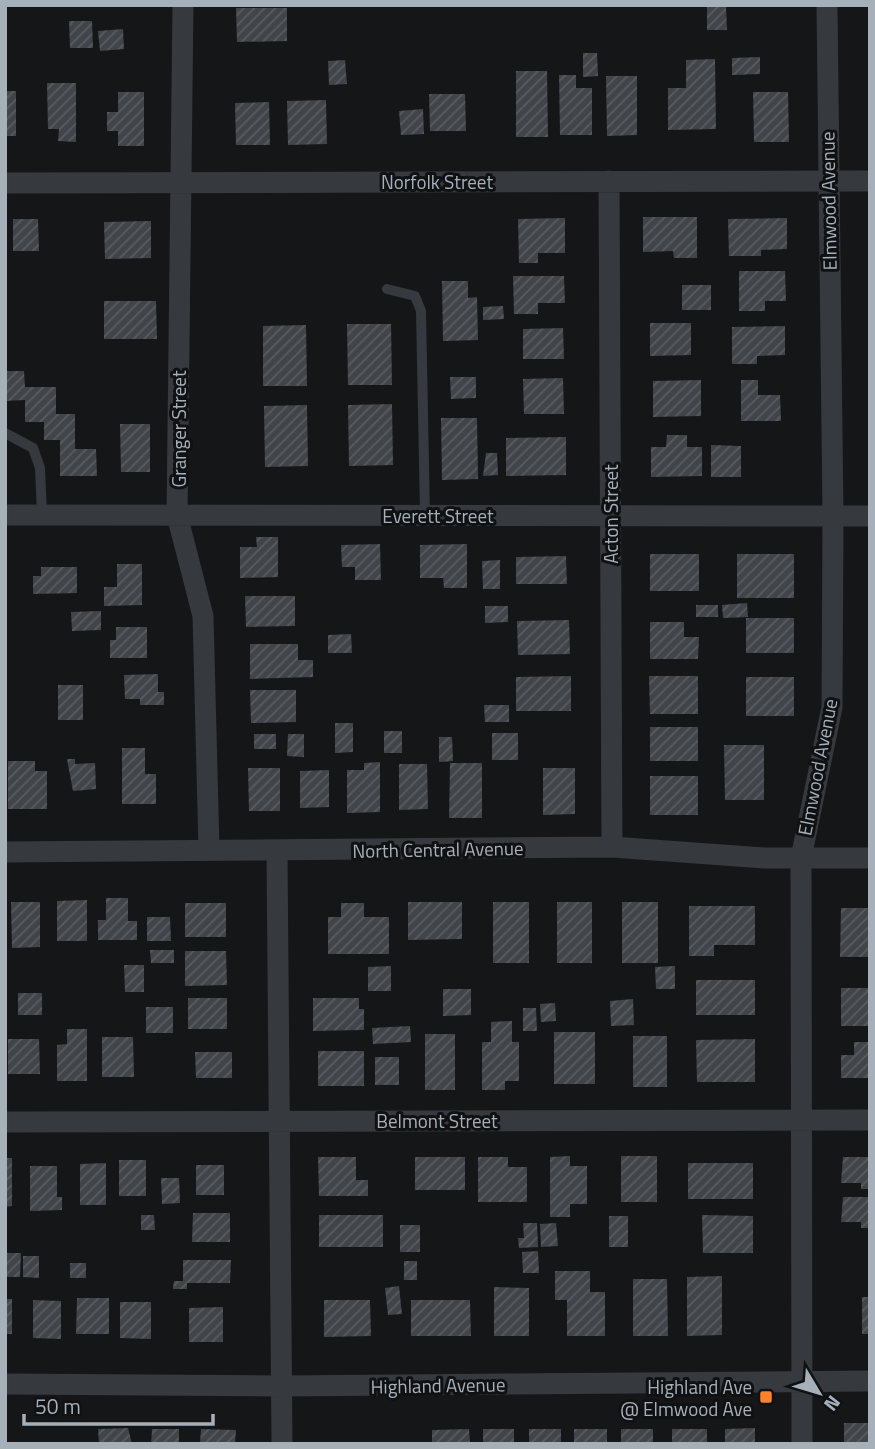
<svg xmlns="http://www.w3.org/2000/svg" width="875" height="1449" font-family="'Titillium Web',sans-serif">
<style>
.building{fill:url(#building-hatch)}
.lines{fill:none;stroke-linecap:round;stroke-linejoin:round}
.service{stroke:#36393d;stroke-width:10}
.minor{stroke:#36393d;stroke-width:21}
.poi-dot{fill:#fe8227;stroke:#101113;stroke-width:2.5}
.labels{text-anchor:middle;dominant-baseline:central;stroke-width:6;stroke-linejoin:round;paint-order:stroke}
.street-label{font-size:19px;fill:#a6b0b9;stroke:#101113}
.poi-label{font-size:19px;fill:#a6b0b9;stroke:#101113;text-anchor:end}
</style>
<defs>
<pattern id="building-hatch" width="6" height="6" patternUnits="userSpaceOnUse" patternTransform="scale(1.75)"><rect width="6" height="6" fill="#414448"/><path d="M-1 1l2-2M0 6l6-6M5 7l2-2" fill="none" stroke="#595c60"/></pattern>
</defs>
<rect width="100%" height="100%" fill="#151618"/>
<path class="building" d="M707,6H726L727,30H707Z
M236,8H287V41L237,42Z
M69,21H92L93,48H70Z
M123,29L124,49L100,51L98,31Z
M583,53H597L598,76L583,77Z
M760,57V74L732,75V58Z
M715,59L716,129L668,130V88H686V60Z
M345,60L347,84L329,85L328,61Z
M516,71H547L548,137H516Z
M559,75H576V88H592V135H560Z
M606,76H637V135L607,136Z
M47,83H76V142L58,141L59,129H48Z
M5,91H16V136H5Z
M118,92H144V146H118V131H107V112H118Z
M753,92H788L789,142H754Z
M429,94H465L466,131H430Z
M326,100L327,144L288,145L287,101Z
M269,102L270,145H236L235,103Z
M423,109L424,134L401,135L399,111Z
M643,217H697V258H674L673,251L643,252Z
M565,218V253H538V263H519L518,219Z
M787,218V249L761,250V256H729L728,219Z
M13,219H38L39,251H13Z
M151,221V258L105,259L104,222Z
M739,271H785L786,301H765V311H739Z
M513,276H564L565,303H538V314H514Z
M442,281H468V298L477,297L478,340L443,341Z
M682,285H711V310H682Z
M104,301H156L157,339H104Z
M503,306L504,319L483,320V307Z
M650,323H691V355L650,356Z
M347,324H391L392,385H348Z
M306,325L307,386H263V326Z
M785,326V355L757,356V364H732V327Z
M563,328L564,359H523V329Z
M5,371H24L25,387H56V414H75V449H96L97,476H60V440H44V422H25V400L5,401Z
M450,377H476V398L451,399Z
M563,378L564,414H524L523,379Z
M701,380V416L653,417V381Z
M741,380H758V395H780L781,421H741Z
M392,404L393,465L349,466L348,405Z
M307,405L308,466L265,467L264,406Z
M441,418H477L478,479L442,480Z
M120,424H150V472H121Z
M667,435H687V447H702V476L651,477V447H666Z
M566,437V475L506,476V438Z
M711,445L741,446V477H711Z
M486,453H497L498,475L483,476Z
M256,537H278V577L240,578V547H257Z
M380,544L381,580H355V567H342L341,545Z
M467,544V588H444L443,578H420V545Z
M650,554H699V591H650Z
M737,554H794V598H737Z
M566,556L567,584H516V557Z
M500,560V589H483L482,561Z
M117,564H142V605L104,606V587H117Z
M41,567H77V593L33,594V576H41Z
M245,596H295V626L246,627Z
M747,603L748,617L723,618L722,605Z
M696,605H718V617H696Z
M485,606H508V622L485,623Z
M101,611V630L72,631L71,612Z
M746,618H794V653H746Z
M569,620L570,654L518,655L517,621Z
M650,622H684V637H699L698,659H650Z
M116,627H147V658H110V640H116Z
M351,634L352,653H328V635Z
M250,644H298V660H313V677L250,679Z
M158,674V692H164V705H140V699H125L124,675Z
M571,676V711H516V677Z
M649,676H698V714H650Z
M746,677H794V716H746Z
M58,685H83V720H58Z
M250,690H296V722L251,723Z
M484,705H509V722H485Z
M335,723H353V752L335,753Z
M650,727H698V761H650Z
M384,731H402V753H384Z
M492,733H518V760H492Z
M254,734H276V749H254Z
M288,734H304V757L287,756Z
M439,737H452L453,761L439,762Z
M724,745H764V800H725Z
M122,748H145V774H156V804H122Z
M67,759H75V764L95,763L96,789L73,791Z
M8,761H35V771H47V809H8Z
M380,762V812L347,813V770H364V763Z
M450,763H482V818H449Z
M399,764H427L428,809L399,810Z
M248,768H280V811H249Z
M543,768H575V814L543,815Z
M329,770V807L300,808V771Z
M650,776H698V815H650Z
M106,898H128V921H137V940H98V920H106Z
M87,900V941H57V901Z
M11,902H40V947L12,948Z
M408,902H462V939L408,940Z
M493,902H529V963H493Z
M557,902H592V963H557Z
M622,902H658V963H622Z
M185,903H226V937H185Z
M341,903H364V917H389V954H328V917H341Z
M689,906H755V945H714V956H689Z
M841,908H870V957H840Z
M147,917H170L171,941H147Z
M150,950H174V963H151Z
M185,951H226L227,985L185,986Z
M124,965H144V992H125Z
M391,966V991H368V967Z
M675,966V989H656L655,967Z
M696,980H755V1015H696Z
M841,988H870V1026H841Z
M443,989H471V1015L443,1016Z
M18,993H42V1015H18Z
M188,998H227V1029H188Z
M313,998H359V1009H364V1030L313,1031Z
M633,999L634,1025L611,1026L610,1001Z
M555,1003L556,1021L541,1022L540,1004Z
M146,1007H173V1033H146Z
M523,1008H536L537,1031H523Z
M512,1021V1042H519V1081H505V1090H482V1042H491V1022Z
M410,1026L411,1042L373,1044L372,1028Z
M67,1029H87V1081H57V1045L67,1044Z
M554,1032H595V1084H554Z
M425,1034H455V1090H425Z
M633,1036H667V1087H633Z
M102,1037H133L134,1077H102Z
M8,1039H39L40,1074H8Z
M755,1039V1082H697L696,1040Z
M854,1042H870V1078H841V1055H854Z
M318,1051H364V1086H318Z
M195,1052H232V1078H196Z
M375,1057H399V1085H375Z
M570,1156V1166H587V1204H570V1217H550V1157Z
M621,1156H657V1202H621Z
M318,1157H356V1180H368V1196H319Z
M415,1157H465V1190H415Z
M478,1157H508V1167H527V1202H478Z
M843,1157H870V1189H861V1183H841Z
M5,1158H12V1206L5,1207Z
M119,1160H146V1196H119Z
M106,1163V1205H80V1164Z
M688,1163H753V1199H688Z
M196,1165H224V1195H196Z
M30,1166H57V1197H62V1210L30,1211Z
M161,1178H179L180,1203L162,1204Z
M843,1197H870V1228H861V1222H841Z
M193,1213H230V1242H192Z
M141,1215H154L155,1230H141Z
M319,1215H383V1247H319Z
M702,1215L753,1216V1253H703Z
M609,1216H628V1247H609Z
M523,1223H537L538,1247L519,1248L518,1238H524Z
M556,1223L558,1246L541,1247L540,1224Z
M400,1225H420V1252H400Z
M538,1251L539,1273H523L522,1252Z
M5,1253H21L20,1277H5Z
M23,1256H39V1278L23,1277Z
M183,1260H231L230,1283H187V1289H173L174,1281H183Z
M404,1261H417V1280H404Z
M70,1263H86V1278H70Z
M555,1271H590V1292H605V1336H567V1300H555Z
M722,1276V1335L687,1336V1277Z
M633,1279H667L668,1336H633Z
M399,1286L402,1314L388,1315L385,1288Z
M494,1287L529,1288V1336H494Z
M862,1297H870V1334H862Z
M77,1298H109V1334H76Z
M5,1299H12V1334H5Z
M33,1300L61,1301V1339L33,1338Z
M324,1300H370L371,1336L324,1337Z
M411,1300H470L471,1336H411Z
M120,1302H151V1339L120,1338Z
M223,1307V1342H189V1308Z
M844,1423H870V1444H844Z
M128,1428L132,1444H99L98,1429Z
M755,1428V1444H725V1429Z
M152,1429H179V1444H151Z
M201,1429L236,1430L235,1444H200Z
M469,1429L470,1444H432V1430Z
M483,1429H514V1444H483Z
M529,1429H561V1444H529Z
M574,1429H607V1444H574Z
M621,1429H653V1444H621Z
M672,1429H707V1444H672Z"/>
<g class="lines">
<path class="service" d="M387,289L415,296L421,311L425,515
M5,433L33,448L40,468L42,515"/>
<path class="minor" d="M183,5L177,515L203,616L209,849
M609,181L612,847
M5,183L870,181
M5,515L870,516
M277,851L282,1444
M5,852L612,847L765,858H870
M5,1122L870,1120
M5,1384L282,1386L870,1381
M802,1444L801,858L832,707L833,517L827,5"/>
</g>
<rect class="poi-dot" x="759" y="1390" width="14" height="14" rx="3.5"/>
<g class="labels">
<g class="street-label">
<text x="437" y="181">Norfolk Street</text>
<text transform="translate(828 201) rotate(-91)">Elmwood Avenue</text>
<text transform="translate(178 429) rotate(-90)">Granger Street</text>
<text transform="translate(610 514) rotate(-90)">Acton Street</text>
<text x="438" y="515">Everett Street</text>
<text transform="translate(817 767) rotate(-79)">Elmwood Avenue</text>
<text transform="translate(438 849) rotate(-1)">North Central Avenue</text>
<text x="437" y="1120">Belmont Street</text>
<text transform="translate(438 1385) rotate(-1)">Highland Avenue</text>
</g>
<g class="poi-label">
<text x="752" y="1386">Highland Ave<tspan x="752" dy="22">@ Elmwood Ave</tspan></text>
</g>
</g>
<rect width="875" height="1449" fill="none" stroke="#a6b0b9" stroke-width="14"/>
<g transform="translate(819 1393) rotate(128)" stroke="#101113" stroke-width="5" paint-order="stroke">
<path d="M0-5L12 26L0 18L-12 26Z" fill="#a6b0b9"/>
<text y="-10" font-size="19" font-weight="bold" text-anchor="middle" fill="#a6b0b9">N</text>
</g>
<path d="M24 1414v10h189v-10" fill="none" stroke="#a6b0b9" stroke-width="3.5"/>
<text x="35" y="1414" font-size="21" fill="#a6b0b9" stroke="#101113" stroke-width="5" paint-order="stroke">50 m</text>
</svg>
